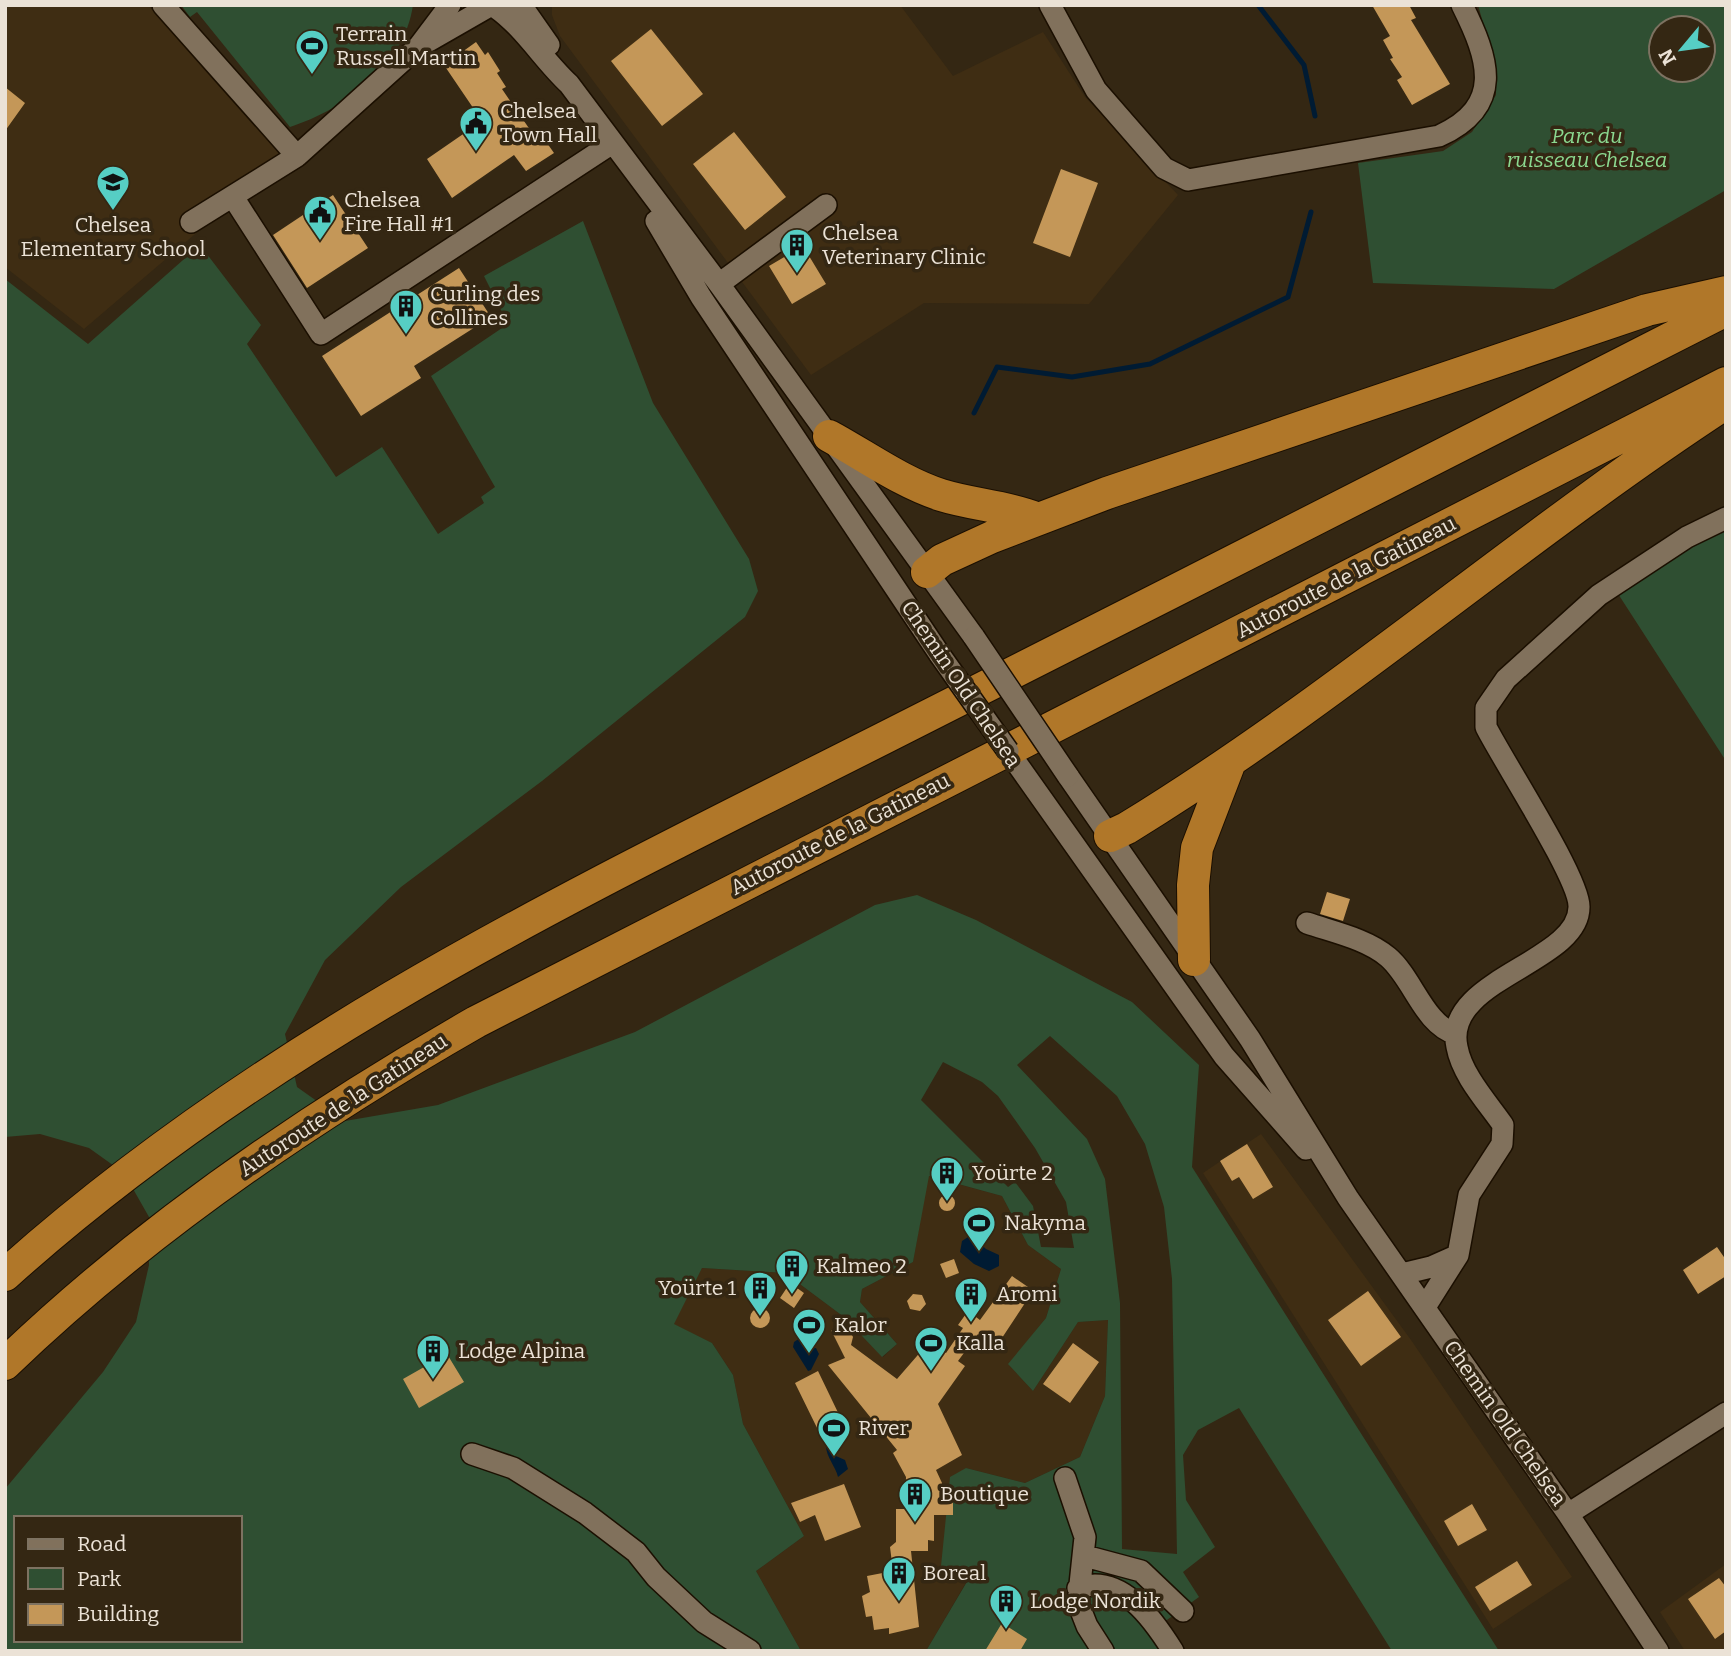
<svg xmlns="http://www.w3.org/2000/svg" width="1731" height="1656" font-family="Bitter,serif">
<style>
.built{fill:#3f2d13}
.green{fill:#2f4f32;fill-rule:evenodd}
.water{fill:#001b33}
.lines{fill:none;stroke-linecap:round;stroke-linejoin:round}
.stream{stroke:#001b33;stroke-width:5}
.building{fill:#c49758}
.minor-casing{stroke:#1b0f00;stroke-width:24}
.highway-casing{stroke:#1b0f00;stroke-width:34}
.minor{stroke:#81715c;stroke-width:21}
.highway{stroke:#b07729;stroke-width:32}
.minor-bridge-casing{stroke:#1b0f00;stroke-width:24;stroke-linecap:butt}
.minor-bridge{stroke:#81715c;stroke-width:21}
.labels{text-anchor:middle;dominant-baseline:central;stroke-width:7;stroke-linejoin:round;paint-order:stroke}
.poi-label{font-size:21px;fill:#ebe2d6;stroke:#342713;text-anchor:start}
.park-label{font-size:21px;font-style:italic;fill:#8bd990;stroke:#342713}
.street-label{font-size:21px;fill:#ebe2d6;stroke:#342713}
</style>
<rect width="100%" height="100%" fill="#342713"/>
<path class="built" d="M5,5H148L284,158L84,329L5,267Z
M552,5H900L953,76L1043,32L1085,97L1178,195L1089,304L924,303L811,375L560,36L552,15Z
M1261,1134L1411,1340L1572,1577L1493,1629L1203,1173Z
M928,1176L1002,1196L1028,1245L1061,1269L1046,1318L1009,1365L1033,1391L1078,1322L1108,1320L1105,1396L1080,1457L1025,1483L966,1468L968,1579L926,1651H801L756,1571L804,1536L743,1424L733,1375L712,1343L673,1324L702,1268L785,1273L844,1317L883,1357L897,1344L860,1302L862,1289L913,1262Z
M1726,1564V1651H1685L1660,1612Z"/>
<path class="green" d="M181,5H413C404,67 345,109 290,127L197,12L190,17Z
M1478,5H1726V190L1554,289L1373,283L1358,163L1443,151L1472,132L1496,95V69ZM1661,28H1703V70H1661Z
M583,221L653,403L749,559L758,591L745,617L542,781L401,887L325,960L285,1034L297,1087L345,1121L438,1105L635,1032L875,905L917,895L976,920L1132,1002L1199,1065L1192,1167L1499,1651H1392L1239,1408L1198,1430L1183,1455L1186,1500L1215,1547L1183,1572L1199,1597L1150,1632L1164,1651H926L968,1580L941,1566L950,1477L966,1468L1025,1483L1080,1457L1105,1396L1108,1320L1078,1322L1033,1391L1008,1364L1046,1318L1061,1269L1028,1245L1002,1196L929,1176L913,1262L862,1289L860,1302L897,1344L882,1357L844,1317L785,1273L702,1268L674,1324L712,1343L733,1375L743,1424L804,1536L756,1571L801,1651H5V1489L103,1372L136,1322L149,1265V1217L124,1173L89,1148L40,1134L5,1137V279L88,344L200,245L261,325L247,344L336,477L382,447L438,534L484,503L481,497L495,487L431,376L508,324L484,276ZM1050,1036L1117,1096L1145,1144L1164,1207L1172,1279L1177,1554L1122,1549L1120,1303L1105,1179L1087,1139L1017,1065ZM943,1062L982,1082L998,1096L1035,1148L1066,1202L1074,1248L1041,1247L1033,1206L1015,1182L1008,1187L921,1100ZM16,1518H240V1640H16Z
M1726,518V761L1613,586Z"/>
<path class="water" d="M971,1235L986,1249L999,1255V1266L989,1271L974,1264L960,1252L962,1241Z
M800,1338L804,1341L803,1346L806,1344L808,1349L816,1348L819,1354L811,1370L808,1371L793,1347L794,1342Z
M828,1438L832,1442L835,1438L840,1451H834L836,1456L845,1460L848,1469L838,1477C835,1464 821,1452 828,1438Z"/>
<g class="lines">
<path class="stream" d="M1258,5L1304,65L1315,116
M974,413L997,367L1072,377L1150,364L1288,297L1311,212"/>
</g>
<path class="building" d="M1372,5H1409L1416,18L1411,20L1450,84L1412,105L1397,80L1402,77L1390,59L1393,58L1383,40L1390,36Z
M651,29L703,94L662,126L611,61Z
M476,42L485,55L488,52L500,71L497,73L506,87L502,89L535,137L540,133L554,153L526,171L514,155L452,198L427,159L482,121L444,65Z
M5,87L25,103L5,131Z
M734,132L786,197L745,230L693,164Z
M1061,169L1098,183L1070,257L1033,243Z
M333,195L368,248L307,288L273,235Z
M803,246L826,284L792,304L769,266Z
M459,268L491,317L414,366L421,378L361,416L322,356Z
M1327,892L1350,899L1343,921L1320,914Z
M1247,1144L1273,1187L1253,1199L1239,1177L1232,1181L1220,1161Z
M939 1203a8 8 0 1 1 16 0a8 8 0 1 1-16 0Z
M1717,1247L1726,1260V1276L1698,1294L1683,1270Z
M954,1259L959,1273L946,1278L940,1264Z
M1012,1276L1028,1287L1029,1297L996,1347L978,1334L958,1361L965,1366L938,1404L962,1455L936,1470L942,1483V1494H953V1515H934V1541L928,1540V1551H911L919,1627L889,1634V1628L874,1630L872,1616L866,1617L862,1596L870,1592L867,1576L893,1571L890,1547L896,1542V1509H905L906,1477L893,1453L897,1450L828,1365L845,1358L831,1330L837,1334L843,1329L850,1331L853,1337L851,1345L897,1379L930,1341L946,1353L963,1328L958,1325L968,1311L980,1320Z
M790,1283L804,1293L794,1308L780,1298Z
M1368,1291L1401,1337L1361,1366L1328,1320Z
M913,1294L922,1295L926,1304L920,1311L910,1309L907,1301Z
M750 1318a10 10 0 1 1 20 0a10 10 0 1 1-20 0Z
M1073,1343L1099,1362L1070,1403L1043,1384Z
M447,1354L464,1382L419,1408L403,1379Z
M818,1371L844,1425L821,1436L795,1383Z
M844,1484L861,1527L825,1541L815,1515L800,1522L791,1503Z
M1472,1504L1487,1530L1458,1546L1444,1521Z
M1517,1561L1532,1585L1490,1611L1475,1587Z
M1719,1578L1726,1587V1631L1715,1639L1688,1599Z
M1002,1623L1027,1639L1020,1651H985Z"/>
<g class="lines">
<defs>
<path id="minor" d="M163,5L297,156L419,46L450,5
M521,5L549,45
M1050,5L1096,90L1164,168L1188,180L1439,136C1505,106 1489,59 1462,5
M495,7C524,27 543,60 569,84L719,284L974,637
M427,42L488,7
M233,197L321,334L611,144
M656,221L701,297L940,655
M191,222L297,156
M719,284L826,205
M1008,751L1224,1056L1306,1149
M1068,776L1250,1039L1348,1198L1568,1514L1658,1651
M1307,923C1333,932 1367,939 1388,957C1413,978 1424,1025 1456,1034
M1402,1274L1431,1267L1458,1255
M1425,1307L1458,1255L1469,1195L1502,1144L1503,1125C1487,1102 1462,1075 1457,1047C1442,979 1579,963 1579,907C1580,879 1503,761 1486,727V708L1506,679L1599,595L1687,537L1726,518
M472,1454L513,1468L585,1513L636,1552L656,1577L704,1622L750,1651
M1065,1478L1085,1537L1078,1603L1087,1626L1103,1651
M1568,1514L1726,1413
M1085,1556L1141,1571L1183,1611
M1078,1588C1121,1573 1153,1619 1173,1651"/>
<path id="highway" d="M829,436C866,456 901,482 941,495C973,505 1006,506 1036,518
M927,572L942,560L992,537L1107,493L1647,310L1726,292
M1110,836L1127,828C1336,700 1521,537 1726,403
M1194,960L1193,885L1197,848L1230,762
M5,1275C267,1040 573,895 884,738C1165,596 1446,453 1726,310
M5,1364C145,1229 308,1118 476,1022L1726,383"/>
</defs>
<use href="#minor" class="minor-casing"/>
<use href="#highway" class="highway-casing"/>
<use href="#minor" class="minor"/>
<use href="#highway" class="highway"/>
<defs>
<path id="minor-bridge" d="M974,637L1068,776
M940,655L1008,751"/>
</defs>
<use href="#minor-bridge" class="minor-bridge-casing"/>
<use href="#minor-bridge" class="minor-bridge"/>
</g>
<defs>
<symbol id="stadium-pin" viewBox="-11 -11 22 30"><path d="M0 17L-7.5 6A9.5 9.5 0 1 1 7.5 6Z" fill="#56cec4" stroke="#342713"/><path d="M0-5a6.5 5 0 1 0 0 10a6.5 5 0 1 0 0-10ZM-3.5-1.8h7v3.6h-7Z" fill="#111"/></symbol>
<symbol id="civic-pin" viewBox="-11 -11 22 30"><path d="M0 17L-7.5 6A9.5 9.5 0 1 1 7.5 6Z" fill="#56cec4" stroke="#342713"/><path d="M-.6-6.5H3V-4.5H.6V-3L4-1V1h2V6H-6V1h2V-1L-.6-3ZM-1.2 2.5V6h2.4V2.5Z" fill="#111"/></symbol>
<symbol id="school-pin" viewBox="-11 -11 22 30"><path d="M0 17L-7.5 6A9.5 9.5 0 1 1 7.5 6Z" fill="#56cec4" stroke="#342713"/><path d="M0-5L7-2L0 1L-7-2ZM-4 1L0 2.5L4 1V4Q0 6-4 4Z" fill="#111"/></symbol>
<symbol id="building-pin" viewBox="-11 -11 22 30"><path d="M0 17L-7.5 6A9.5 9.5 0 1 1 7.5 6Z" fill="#56cec4" stroke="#342713"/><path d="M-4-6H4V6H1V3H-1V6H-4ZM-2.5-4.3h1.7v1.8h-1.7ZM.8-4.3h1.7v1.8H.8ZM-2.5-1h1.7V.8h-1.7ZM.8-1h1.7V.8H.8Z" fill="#111"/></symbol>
</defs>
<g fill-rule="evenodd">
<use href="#stadium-pin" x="293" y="27" width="38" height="52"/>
<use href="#civic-pin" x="457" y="104" width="38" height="52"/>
<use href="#school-pin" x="94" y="163" width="38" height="52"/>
<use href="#civic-pin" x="301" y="193" width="38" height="52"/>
<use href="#building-pin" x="778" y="226" width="38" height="52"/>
<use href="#building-pin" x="387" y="287" width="38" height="52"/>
<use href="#building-pin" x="928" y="1154" width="38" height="52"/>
<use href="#stadium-pin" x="960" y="1204" width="38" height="52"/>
<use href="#building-pin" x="773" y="1247" width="38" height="52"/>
<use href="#building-pin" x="741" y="1269" width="38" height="52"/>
<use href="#building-pin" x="952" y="1275" width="38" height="52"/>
<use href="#stadium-pin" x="790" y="1306" width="38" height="52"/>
<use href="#stadium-pin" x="912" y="1324" width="38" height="52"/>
<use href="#building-pin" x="414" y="1332" width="38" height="52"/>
<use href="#stadium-pin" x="815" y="1409" width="38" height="52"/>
<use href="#building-pin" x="896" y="1475" width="38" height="52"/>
<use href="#building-pin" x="880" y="1554" width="38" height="52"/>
<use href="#building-pin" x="987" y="1582" width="38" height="52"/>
</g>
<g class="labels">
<g class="poi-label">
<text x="336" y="34">Terrain<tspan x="336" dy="24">Russell Martin</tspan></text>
<text x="500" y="111">Chelsea<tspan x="500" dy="24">Town Hall</tspan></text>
<text x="344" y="200">Chelsea<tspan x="344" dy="24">Fire Hall #1</tspan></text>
<text x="113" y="225" text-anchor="middle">Chelsea<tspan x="113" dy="24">Elementary School</tspan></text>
<text x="822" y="233">Chelsea<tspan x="822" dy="24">Veterinary Clinic</tspan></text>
<text x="430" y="294">Curling des<tspan x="430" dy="24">Collines</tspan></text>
<text x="972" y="1173">Yoürte 2</text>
<text x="1004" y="1223">Nakyma</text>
<text x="816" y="1266">Kalmeo 2</text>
<text x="736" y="1288" text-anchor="end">Yoürte 1</text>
<text x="996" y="1294">Aromi</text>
<text x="834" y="1325">Kalor</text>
<text x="956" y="1343">Kalla</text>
<text x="458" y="1351">Lodge Alpina</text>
<text x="858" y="1428">River</text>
<text x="940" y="1494">Boutique</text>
<text x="923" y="1573">Boreal</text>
<text x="1030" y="1601">Lodge Nordik</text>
</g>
<g class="park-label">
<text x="1587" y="136">Parc du<tspan x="1587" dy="24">ruisseau Chelsea</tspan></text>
</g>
<g class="street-label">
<text transform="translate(1346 577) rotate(-27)">Autoroute de la Gatineau</text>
<text transform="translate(961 684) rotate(56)">Chemin Old Chelsea</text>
<text transform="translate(840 834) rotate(-27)">Autoroute de la Gatineau</text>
<text transform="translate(343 1105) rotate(-33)">Autoroute de la Gatineau</text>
<text transform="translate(1505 1423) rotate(55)">Chemin Old Chelsea</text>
</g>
</g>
<rect width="1731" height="1656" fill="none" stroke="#ebe2d6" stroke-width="14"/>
<rect x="14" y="1516" width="228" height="126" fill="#342713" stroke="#7d7261" stroke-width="2"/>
<rect x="28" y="1539" width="35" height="10" fill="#81715c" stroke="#7d7261" stroke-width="2"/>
<text x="77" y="1551" font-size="21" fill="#ebe2d6">Road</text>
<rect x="28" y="1568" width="35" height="21" fill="#2f4f32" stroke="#7d7261" stroke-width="2"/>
<text x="77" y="1586" font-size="21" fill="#ebe2d6">Park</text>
<rect x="28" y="1604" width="35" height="21" fill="#c49758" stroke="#7d7261" stroke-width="2"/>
<text x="77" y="1621" font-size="21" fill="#ebe2d6">Building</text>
<g transform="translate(1682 49) rotate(241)"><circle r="33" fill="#342713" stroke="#7d7261" stroke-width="2"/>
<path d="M0-5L12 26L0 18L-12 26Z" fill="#56cec4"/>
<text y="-10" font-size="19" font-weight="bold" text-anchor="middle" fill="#ebe2d6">N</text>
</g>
</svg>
